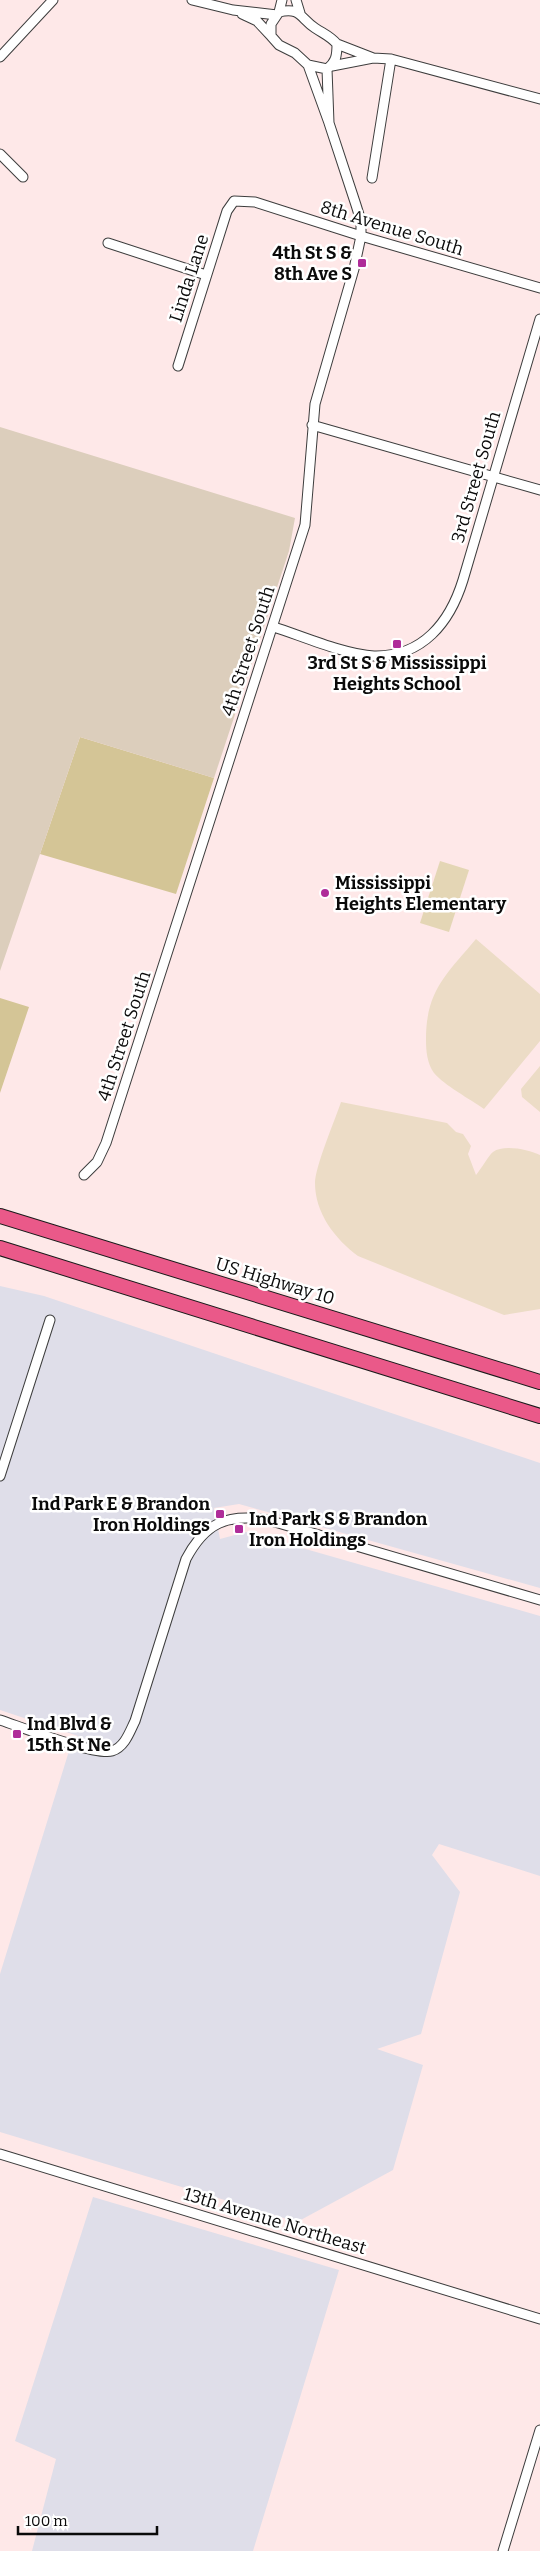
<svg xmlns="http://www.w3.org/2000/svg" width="540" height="2551" font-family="Bitter,serif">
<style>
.industrial{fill:#dfdee9}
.green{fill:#e4d6b5}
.forest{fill:#d4c596}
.cemetery{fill:#dccebc}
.pitch{fill:#ecdcc6}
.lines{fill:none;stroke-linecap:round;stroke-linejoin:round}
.minor-casing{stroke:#3d3d3d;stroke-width:11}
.highway-casing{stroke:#1b1b1b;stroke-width:16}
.minor{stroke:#fff;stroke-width:9}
.highway{stroke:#ea5989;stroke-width:14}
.poi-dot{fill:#af2c99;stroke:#fff;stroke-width:2}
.labels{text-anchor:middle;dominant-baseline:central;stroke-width:5;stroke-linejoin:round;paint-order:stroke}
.street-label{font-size:18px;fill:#0a0a0a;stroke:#fff}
.poi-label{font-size:18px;font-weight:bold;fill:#0a0a0a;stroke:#fff;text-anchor:start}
</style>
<rect width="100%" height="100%" fill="#fee8e8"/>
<path class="industrial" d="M0,1286L44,1296L540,1463V1588L239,1504L214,1508L220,1539L246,1532L540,1616V1876L439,1844L432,1855L460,1892L421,2034L377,2049L423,2065L393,2170L297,2222L0,2132V1974L69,1751L78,1736L0,1710Z
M93,2197L339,2270L253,2551H32L56,2459L15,2441Z"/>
<path class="green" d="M440,861L469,870L449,932L420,923Z"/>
<path class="forest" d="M80,737L214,778L176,894L40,854Z
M0,998L29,1007L0,1093Z"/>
<path class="cemetery" d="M0,427L295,518L289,551L214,778L80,737L0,971Z"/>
<path class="pitch" d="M476,939L540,994V1041L484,1109C470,1099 444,1085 434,1073C427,1063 426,1051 426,1039C426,990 447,974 476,939Z
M540,1066V1112L522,1097L521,1089Z
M341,1102L447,1123L456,1132L463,1134L471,1146L468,1154L476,1175C481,1169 489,1155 493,1152C504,1144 529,1150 540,1155V1309L504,1315L358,1256C335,1239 315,1213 315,1183C315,1167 335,1120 341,1102Z"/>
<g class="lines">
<defs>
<path id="minor" d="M192,0L233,10L277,15
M296,0L300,13
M279,12C301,7 300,18 315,28C324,34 330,36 337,44C337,56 336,62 327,69L308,65L295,53L279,45L271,36V24L279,12L282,0
M242,14L257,21L271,36
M337,44L373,58
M0,57L53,0
M308,65L329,123L327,69
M332,66L373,58L391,59L540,99
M0,154L23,177
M372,178L391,59
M108,243L206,275
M178,366L227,211L234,201L255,202L361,236L540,288
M312,425L540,490
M274,627C302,636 346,655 374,656C423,657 450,622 463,580L540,319
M84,1175L97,1162L106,1143L305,525L315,404L354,269L361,236V221L356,205L329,123
M0,1476L50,1320
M0,1720C21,1727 95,1756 112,1751C125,1747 130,1731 135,1721L186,1559C205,1523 227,1513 268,1520L540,1600
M0,2154L540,2319
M503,2551L540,2430"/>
<path id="highway" d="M0,1216L540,1382
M0,1248L540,1416"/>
</defs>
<use href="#minor" class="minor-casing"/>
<use href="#highway" class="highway-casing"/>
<use href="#minor" class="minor"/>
<use href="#highway" class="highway"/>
</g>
<g class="poi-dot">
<rect x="357" y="258" width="10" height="10" rx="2.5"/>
<rect x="392" y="639" width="10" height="10" rx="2.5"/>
<circle cx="325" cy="893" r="5"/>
<rect x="215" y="1509" width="10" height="10" rx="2.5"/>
<rect x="234" y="1524" width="10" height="10" rx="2.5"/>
<rect x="12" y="1729" width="10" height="10" rx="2.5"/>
</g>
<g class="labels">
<g class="street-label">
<text transform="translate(392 228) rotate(17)">8th Avenue South</text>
<text transform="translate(189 278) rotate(-72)">Linda Lane</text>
<text transform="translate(476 477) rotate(-74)">3rd Street South</text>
<text transform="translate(248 651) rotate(-72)">4th Street South</text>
<text transform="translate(124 1036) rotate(-72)">4th Street South</text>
<text transform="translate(275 1281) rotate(17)">US Highway 10</text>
<text transform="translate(275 2221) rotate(17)">13th Avenue Northeast</text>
</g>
<g class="poi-label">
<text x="352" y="253" text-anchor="end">4th St S &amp;<tspan x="352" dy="21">8th Ave S</tspan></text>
<text x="397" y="663" text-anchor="middle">3rd St S &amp; Mississippi<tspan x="397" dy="21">Heights School</tspan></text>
<text x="335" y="883">Mississippi<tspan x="335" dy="21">Heights Elementary</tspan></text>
<text x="210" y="1504" text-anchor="end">Ind Park E &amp; Brandon<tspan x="210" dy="21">Iron Holdings</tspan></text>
<text x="249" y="1519">Ind Park S &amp; Brandon<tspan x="249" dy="21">Iron Holdings</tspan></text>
<text x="27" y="1724">Ind Blvd &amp;<tspan x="27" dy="21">15th St Ne</tspan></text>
</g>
</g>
<path d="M18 2526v8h139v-8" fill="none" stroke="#0a0a0a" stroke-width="2.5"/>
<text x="25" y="2526" font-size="15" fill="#0a0a0a" stroke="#ffffff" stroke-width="4" paint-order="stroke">100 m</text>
</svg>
